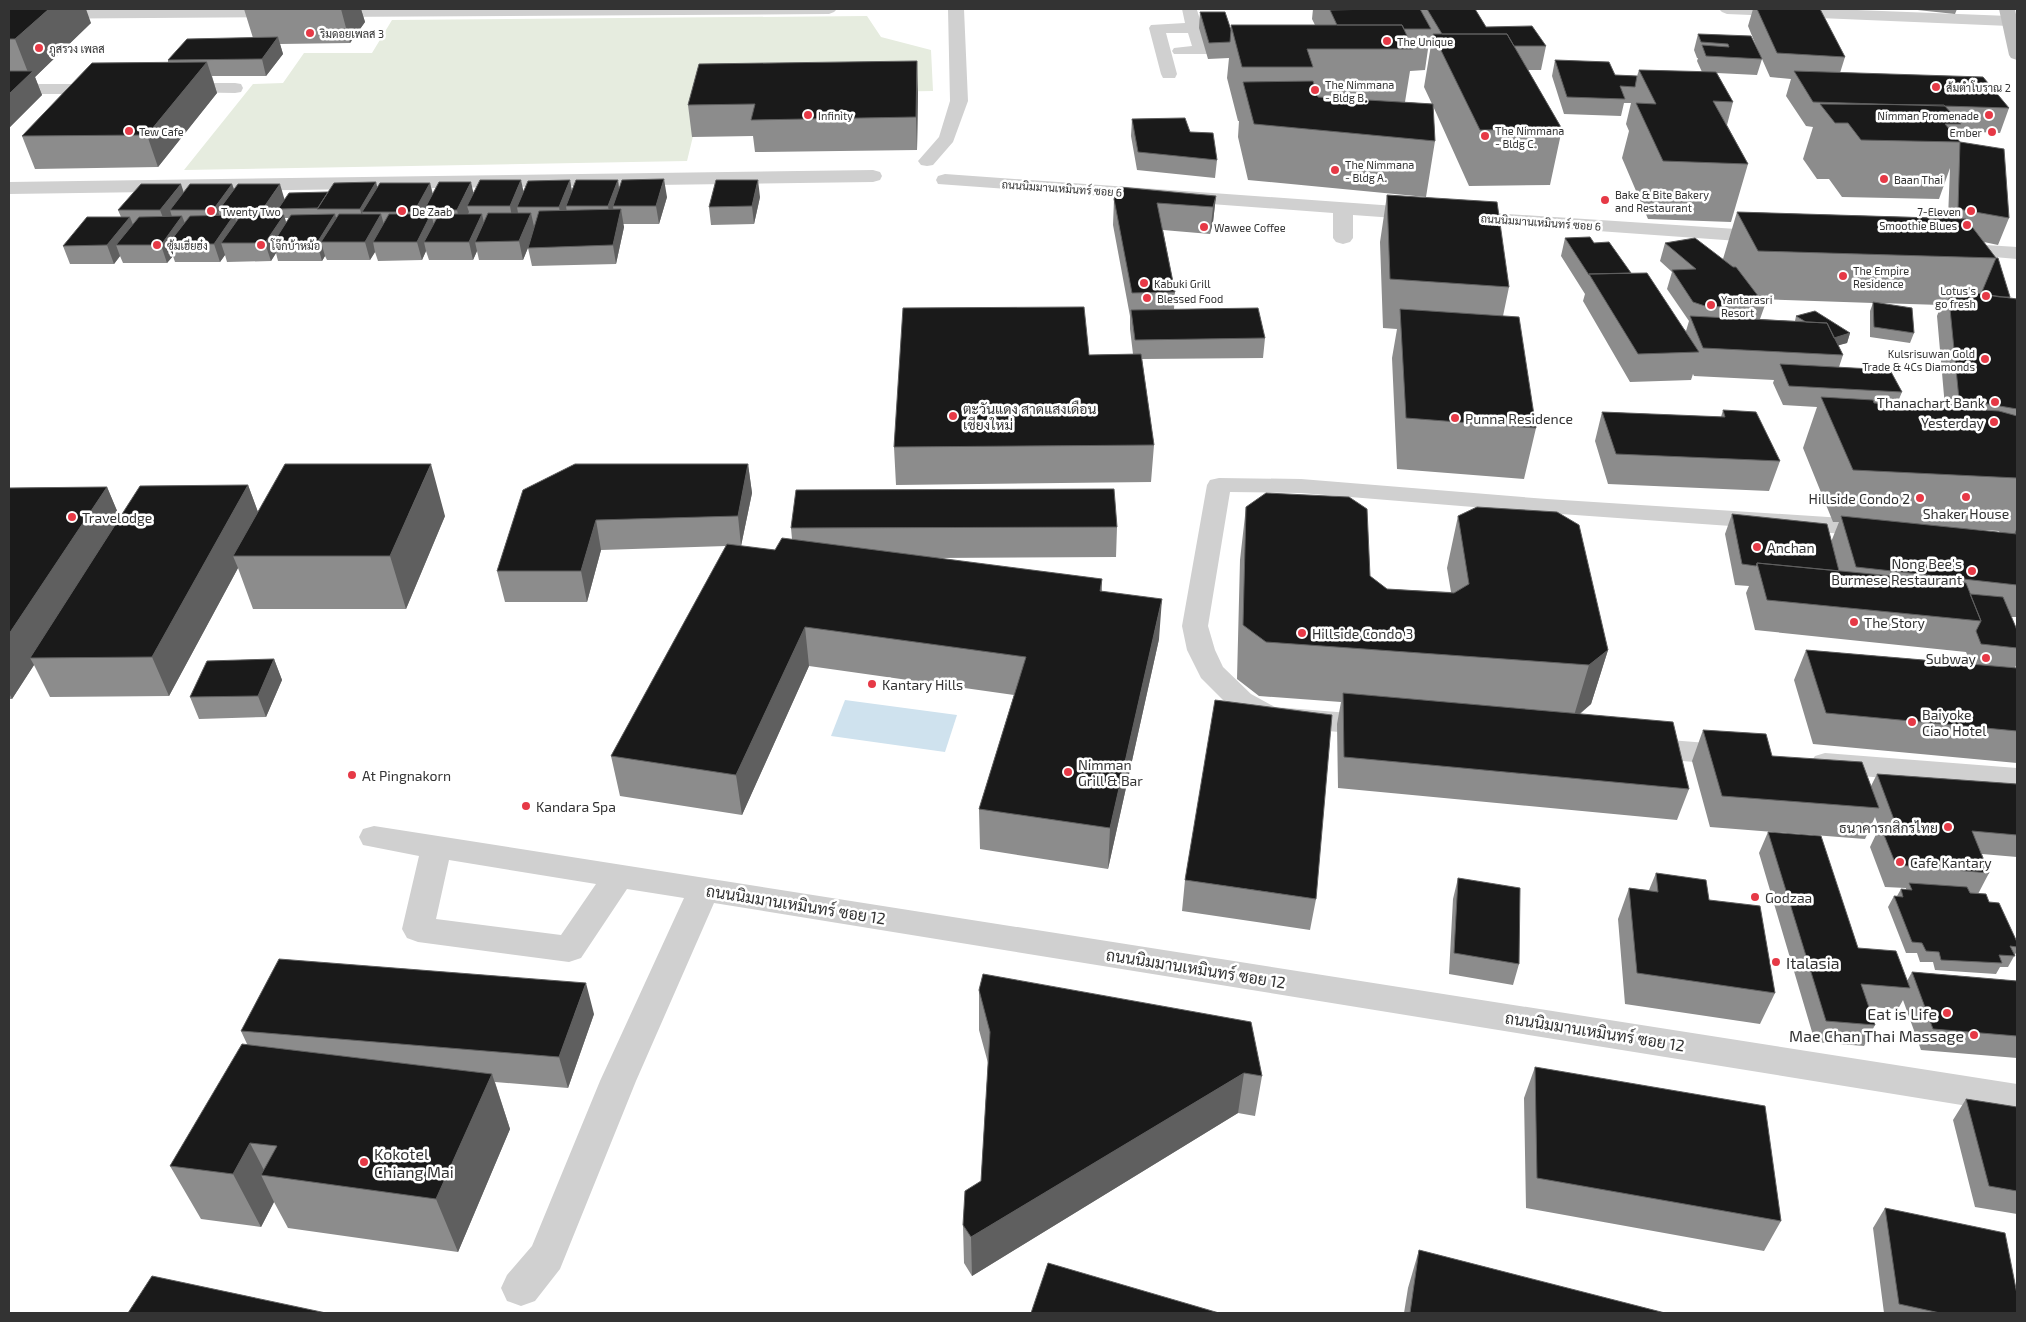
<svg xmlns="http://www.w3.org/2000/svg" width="2026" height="1322" font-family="'Exo 2',Sarabun,sans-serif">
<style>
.green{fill:#e6ecdf}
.water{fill:#cfe2ee}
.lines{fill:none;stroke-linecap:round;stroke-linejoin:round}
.street{fill:#d0d0d0;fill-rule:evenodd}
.secondary{fill:#bdbdbd;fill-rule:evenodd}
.wall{fill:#8c8c8c;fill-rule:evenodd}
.shaded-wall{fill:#5f5f5f}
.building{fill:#1a1a1a;stroke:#5f5f5f}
.poi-dot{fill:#e63946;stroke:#fff;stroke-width:2}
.labels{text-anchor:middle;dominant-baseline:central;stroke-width:5;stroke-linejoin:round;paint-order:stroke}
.far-poi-label{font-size:11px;fill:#333;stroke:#fff;text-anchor:start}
.far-street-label{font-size:11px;fill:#333;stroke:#fff}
.poi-label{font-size:14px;fill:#333;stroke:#fff;text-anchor:start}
.near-street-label{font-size:16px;fill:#333;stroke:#fff}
.near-poi-label{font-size:16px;fill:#333;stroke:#fff;text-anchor:start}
</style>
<rect width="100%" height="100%" fill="#fff"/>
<path class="green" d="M867,16L881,37L931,50L933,91L703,95L687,161L184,170L253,84L283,83L304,53H372L392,20Z"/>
<path class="water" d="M845,700L957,715L945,752L831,736Z"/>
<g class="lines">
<path class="street" d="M9,9H289L291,12L288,15L283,17L9,19Z
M320,9H837L834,12L829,14L326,17L321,15L318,12Z
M948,9H964L968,101L953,142L933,165L927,166L921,165L918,161L939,137L950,101Z
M1182,9L1197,10L1210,51L1208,54H1174L1172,51L1174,48L1192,46L1188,33H1166L1177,74L1175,78H1163L1161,74L1149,28L1151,25L1185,23Z
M1719,9H1831L2009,16L2015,18L2017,21L2015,24L2009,26L1727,14L1722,12Z
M179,83H235L241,84L243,88L241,92L235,93L173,92L171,88L173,84Z
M9,84H104L110,85L112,89L110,93L104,94H9Z
M873,170L880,172L882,176L880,180L873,182L9,194V182Z
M945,174L1423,208L1430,210L1433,214L1430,218L1423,220L1353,215V238L1350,242L1343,244L1336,242L1333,238V213L938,184L936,180L938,176Z
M1463,211L1767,231L1774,233L1777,237L1774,241L1767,243L1456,221L1453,217L1456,213Z
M1955,243L2017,247V259L1948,253L1945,249L1948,245Z
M1219,478L1301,479L1547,499L1874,520L1883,523L1887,528L1883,533L1874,536L1547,513L1301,493L1230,492L1208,626L1215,650L1223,667L1251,694L1275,707L1374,715L1384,718L1388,725L1384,732L1374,735L1270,726L1260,723L1231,708L1201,678L1187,650L1182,626L1207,485L1210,480Z
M1644,738L1733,745L1743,748L1748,755L1743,762L1733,765L1644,758L1634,755L1629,748L1634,741Z
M1825,753L2017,768V789L1825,773L1815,770L1810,763L1815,756Z
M374,826L2017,1084V1114L714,903L636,1081L560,1269L535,1301L521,1306L507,1301L501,1288L507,1275L532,1246L600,1081L684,898L627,889L581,958L569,962L418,942L407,938L402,929L419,856L363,845L359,837L363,829ZM449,860L596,884L561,935L436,919Z"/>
<path class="secondary" d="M1999,9H2015L2017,20V60L2011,58L2009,55Z"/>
</g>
<path class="wall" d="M9,9L91,23L35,77L42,95L9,128Z
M244,9H361L365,22L350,43L280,44L283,54L266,76H212L217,93L158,167L35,169L22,136L168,62V60L253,38Z
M1313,9H1475L1486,27L1546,46L1541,70H1528L1562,129L1550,185L1469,186L1433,106L1435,141L1426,197L1248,180L1238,137L1239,121H1238L1227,78L1229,58L1208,59L1199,28L1200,12L1231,30V25H1315L1312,19ZM1429,42L1431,45L1424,87L1432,104L1405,102L1410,71L1425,70Z
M1753,9H1820L1845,57L1840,73L2009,108L2000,133L1958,131L1956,137L1960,142L2009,218L1998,245L1984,242L1996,258L2010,297V298L2017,299V533L2015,534H2017V617H2011L2017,630V663L2015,668H2017V763L1813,744L1794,680L1806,650L1971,664L1966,652L1755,630L1746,593L1749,586L1735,585L1725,534L1732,514L1831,542L1839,522H1833L1803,448L1817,407L1783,405L1773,383L1774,380L1694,376L1693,374L1691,380L1630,382L1583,301L1585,294L1561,256L1565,238L1594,243L1631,273L1686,331L1689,321L1667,289L1672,272L1660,261L1665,243L1723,259L1737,212L1948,218L1950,168L1939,199L1842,197L1829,179H1817L1803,159L1813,127L1806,126L1786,96L1791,79L1770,77L1762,59L1757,75L1717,73L1733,102L1727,125L1748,164L1731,222L1648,219L1622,158L1629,131L1626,124L1631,103H1624L1621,116L1564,114L1552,76L1555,60L1615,75L1637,76L1639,70L1702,72L1697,61L1698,58H1697L1694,50L1698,34L1759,53L1748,26ZM1760,299L1873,303L1870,311V337L1910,343L1914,333L1878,303L1941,305L1937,316L1945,407L1897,404L1902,392L1839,367L1843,355L1838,345L1847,343L1850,333L1796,316L1795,321L1760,319L1765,305ZM1963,529L1999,531L2000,533Z
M1908,9H1957L1955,14Z
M918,92L917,150L755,152L753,136L692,137L688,105Z
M1132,119L1190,132L1217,160L1215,178L1137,170L1131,136Z
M570,180L572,191L618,180L619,189L667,197L659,224H623L624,227L616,264L532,266L528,248L529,245L523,260H479L477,251L473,260H429L426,251L422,260L378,261L375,252L370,260H327L325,256L322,261H278L276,253L271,261L227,262L225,255L220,262H175L173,256L167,263H123L120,256L114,264H70L63,246L121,217L118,210L184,192L232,184L234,189L285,199L328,192L376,182L377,188L430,183L433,194H473L524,191ZM285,218H289L286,223Z
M1387,195L1509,287L1503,316L1536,428L1524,479L1397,469L1392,358L1397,329L1383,328L1380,242Z
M1216,196L1213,222L1210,234L1163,230L1175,292L1174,309L1265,338L1263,358L1142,359L1154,445L1151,482L896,485L894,447L1089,355L1133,354L1130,329V316L1113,225L1114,199Z
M760,197L754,224L711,225L709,207Z
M1723,410L1780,461L1769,491L1608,484L1595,441L1602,412L1721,417Z
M748,464L752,493L741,546L775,550L792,539L791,528L1117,527L1116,557L934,558L1102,579V592L1159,639L1108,869L980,849L979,809L1014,695L809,666L742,815L620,796L611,756L726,546L601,550L587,602H505L497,571L523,490Z
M248,485L258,512L445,516L406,609H253L238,568L169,696L50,697L34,665L12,699H9V488L107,487L120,518Z
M1246,507L1370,576L1387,589L1451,592L1447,568L1458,516L1608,650L1591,704L1580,714L1689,789L1677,820L1338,788L1337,724L1341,702L1259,696L1237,679L1240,560Z
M274,659L282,680L266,717L199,719L190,697Z
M1703,730L1772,756L1871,786L1877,774L2017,784V857L1982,854L1989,873L1978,894L1989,902L2017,942V951L2008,967H2000L1996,974L1935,970L1933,962H1920L1917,953H1906L1888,907L1894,896H1897L1901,889L1906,890V888L1885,887L1870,847L1879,828L1875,817L1865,839L1710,827L1692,761Z
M1768,832L1858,948L1907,981L1912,972L2017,981V1058L1921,1050L1903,1000L1898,1009L1869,1007L1875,1025L1864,1046L1815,1042L1759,853Z
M1656,873L1709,900L1775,993L1760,1024L1625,1004L1618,919L1629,888L1649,890Z
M1458,878L1519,964L1513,985L1449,974L1453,899Z
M1185,880L1316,899L1310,930L1182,911Z
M979,990L1262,1076L1255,1116L1238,1113L972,1276L964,1263L963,1225L981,1181L988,1063L979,1030Z
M594,1014L568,1088L495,1082L510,1129L458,1252L288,1228L274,1202L261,1227L201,1219L170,1166L247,1044L241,1031Z
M1535,1067L1781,1221L1764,1251L1526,1208L1524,1098Z
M1966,1099L2017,1107V1214L1975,1207L1953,1120Z
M1885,1208L2017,1313H1884L1873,1228Z
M1419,1250L1665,1313H1404L1408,1288Z"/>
<path class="shaded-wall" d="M49,9H86L91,23L35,77L42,95L9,128V94L29,75L15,39Z
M341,9H361L365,22L350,43Z
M278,37L283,54L266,76L262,59Z
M917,61L918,92L917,150L916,117Z
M207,62L217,93L158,167L147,135Z
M664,179L667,197L659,224L656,206Z
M521,180L525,198L517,207L518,213L513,224L510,206Z
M570,180L573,198L566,206L567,213L562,225L559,207Z
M618,180L620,197L613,206L614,215L611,224L608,206Z
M758,180L760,197L754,224L752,206Z
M376,182L380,200L362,212L366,225L365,227L360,209Z
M471,182L475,200L467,206L469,212L461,228L457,210Z
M430,183L434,201L424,210L426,216L418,230L414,212Z
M181,184L187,202L170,210L173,220L167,228L160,210Z
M232,184L238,201L218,211L222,223L219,228L213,210Z
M280,184L285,201L278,209L279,211L267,228L262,210Z
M1216,196L1213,222L1210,234L1213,207Z
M621,209L624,227L616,264L613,245Z
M531,213L535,231L523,260L519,241Z
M335,214L340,232L321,242L325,256L322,261L317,243Z
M381,214L386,232L373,242L375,252L370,260L365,242Z
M431,214L436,232L424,242L426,251L422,260L417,242Z
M482,214L486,232L475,242L477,251L473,260L469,242Z
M234,215L240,233L221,243L225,255L220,262L214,244Z
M284,215L289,233L273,243L276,253L271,261L265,243Z
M182,216L189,234L168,244L173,256L167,263L161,245Z
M130,217L137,235L116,245L120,256L114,264L107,245Z
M1850,333L1847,343L1829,348L1832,338Z
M431,464L445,516L406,609L390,556Z
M748,464L752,493L741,546L738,516Z
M248,485L262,523L233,556L238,568L169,696L152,657Z
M107,487L123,525L30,658L34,665L12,699L9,693V634Z
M596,520L601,550L587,602L581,571Z
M2017,527V533L2014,535Z
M1162,599L1159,639L1108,869L1110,828Z
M805,627L809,666L742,815L736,775Z
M1608,650L1591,704L1573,719L1589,665Z
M274,659L282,680L266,717L258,696Z
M586,983L594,1014L568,1088L559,1057Z
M1244,1073L1238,1113L972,1276L971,1237Z
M492,1074L510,1129L458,1252L436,1199Z
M250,1143L267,1176L261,1175L274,1202L261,1227L233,1174Z"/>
<path class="building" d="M9,9H49L15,39H9Z
M1376,9H1420L1431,29H1404L1402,25H1337L1330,10Z
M1427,9H1475L1486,27L1532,26L1546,46H1514L1507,34H1442Z
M1757,9H1820L1845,57L1777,53Z
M1200,12H1225L1231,30L1230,42L1209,43Z
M1231,25H1402L1413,49H1307L1313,67H1242Z
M1433,34H1507L1562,129L1480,130Z
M1698,34L1751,36L1762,59L1706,56L1702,45L1729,47L1728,44L1701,42Z
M278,37L262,59L168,60L187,39Z
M1555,60L1609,62L1615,75L1637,76L1635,87L1620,86L1625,99L1567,97Z
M917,61L916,117L751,120L755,104L688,105L699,64Z
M207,62L147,135L22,136L92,63Z
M1639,70L1716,72L1733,102L1713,101L1748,164L1663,161L1636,103L1656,104Z
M9,71H33L9,94Z
M1794,71L1983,77L2009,108L1813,102Z
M1313,81L1318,97L1433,104L1435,141L1254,124L1243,82Z
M1820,104L1944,105L1961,124H1945L1960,142L1861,140L1848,123H1835Z
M1185,118L1190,132L1213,133L1217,160L1138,152L1132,119Z
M1960,142L2004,149L2009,218L1958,209Z
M664,179L656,206H613L622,180Z
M480,180H521L510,206H467Z
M570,180L559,207H517L528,181Z
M576,180H618L608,206H566Z
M716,180H758L752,206L709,207Z
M376,182L360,209H317L334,183Z
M439,182H471L457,210H424Z
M380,183H430L414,212H362Z
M141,184H181L160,210H118Z
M190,184H232L213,210H170Z
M238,184H280L262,210L218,211Z
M1119,187L1216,196L1213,207L1157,203L1175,292L1132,293L1114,199Z
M328,192L318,208L278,209L289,193Z
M1387,195L1497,202L1509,287L1390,279Z
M621,209L613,245L528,248L539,211Z
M1737,212L1966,219L1996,258L1758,251Z
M488,213H531L519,241L475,242Z
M335,214L317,243H273L291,215Z
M339,214H381L365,242H321Z
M389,214H431L417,242H373Z
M439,214H482L469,242H424Z
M234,215L214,244H168L190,216Z
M241,215H284L265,243H221Z
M182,216L161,245H116L139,217Z
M87,217H130L107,245L63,246Z
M1590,237L1594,243L1609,242L1631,273L1589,274V275L1565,238Z
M1695,238L1733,267H1736L1765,305L1708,307L1693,302L1672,270L1696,269L1665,243Z
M1996,258H1998L2010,297H2000L1981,294Z
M1647,273L1699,352L1638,354L1589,274Z
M1948,289L2017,299V409L1959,399Z
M1873,302L1912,308L1914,333L1874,327Z
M1084,307L1089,355L1141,354L1154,445L894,447L903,308Z
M1258,308L1265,338L1135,340L1131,310Z
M1400,309L1519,317L1536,428L1406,418Z
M1815,311L1850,333L1834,338L1827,323L1806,322L1796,316Z
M1690,316L1827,323L1843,355L1703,348Z
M1780,364L1890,370L1902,392L1789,386Z
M1821,397L1873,400L1874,403L1999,411L2017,416V478L1853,470Z
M1723,410L1756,412L1780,461L1616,454L1602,412L1725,417Z
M285,464H431L390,556H233Z
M575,464H748L738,516L596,520L581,571H497L523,490Z
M248,485L152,657L30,658L140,486Z
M107,487L9,634V488Z
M1114,489L1117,527L791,528L796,490Z
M1266,493L1349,497L1367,509L1370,576L1387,589L1454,593L1469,584L1458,516L1477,507L1557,512L1579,525L1608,650L1589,665L1266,642L1243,625L1246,507Z
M1732,514L1827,524L1839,571L1757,563L1756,566L1742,564Z
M1841,516L2017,534V585L1856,567Z
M782,538L1102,579L1100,591L1162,599L1110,828L979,809L1026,657L805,627L736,775L611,756L727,544L775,550Z
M1757,563L1966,583L1981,621L1767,600Z
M1970,594L2003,597L2017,630V648L1981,644L1976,631L1981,621Z
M1806,650L2017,668V731L1826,713Z
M274,659L258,696L190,697L207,661Z
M1343,693L1673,722L1689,789L1344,757Z
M1215,700L1332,715L1316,899L1185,880Z
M1703,730L1766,734L1772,756L1862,762L1879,808L1722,796Z
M1877,774L2017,784V835L1972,831L1989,873L1896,865L1880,825L1909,826L1896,825Z
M1768,832L1821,836L1858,948L1896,951L1910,988L1861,984L1875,1025L1826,1021Z
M1656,873L1706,880L1709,900L1760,906L1775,993L1637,973L1629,888L1658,892Z
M1458,878L1520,888L1519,964L1454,953Z
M1909,883L1967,887L1970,893L1986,894L1989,902L1999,903L2017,942V947L2010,946L2015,956L1999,955L2002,963L1941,960L1939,952L1926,951L1922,943L1912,942L1894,896L1903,897L1901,889L1912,890Z
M279,959L586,983L559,1057L241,1031Z
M1912,972L2017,981V1036L1933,1029Z
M983,974L1251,1022L1262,1076L1244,1073L971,1237L963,1225L965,1191L981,1181L990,1032L979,990Z
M242,1044L492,1074L436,1199L261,1175L277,1146L250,1143L233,1174L170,1166Z
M1535,1067L1765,1106L1781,1221L1537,1178Z
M1966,1099L2017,1107V1191L1989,1186Z
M1885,1208L2005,1233L2017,1294V1313H1940L1899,1304Z
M1419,1250L1665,1313H1410Z
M1048,1263L1219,1313H1031Z
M152,1276L326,1313H128Z"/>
<g class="poi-dot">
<circle cx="310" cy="33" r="5"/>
<circle cx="1387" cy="41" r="5"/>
<circle cx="39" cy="48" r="5"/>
<circle cx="1936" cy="87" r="5"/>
<circle cx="1315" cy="90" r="5"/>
<circle cx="808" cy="115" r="5"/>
<circle cx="1989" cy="115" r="5"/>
<circle cx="129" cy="131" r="5"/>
<circle cx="1992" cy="132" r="5"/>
<circle cx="1485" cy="136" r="5"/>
<circle cx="1335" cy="170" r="5"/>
<circle cx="1884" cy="179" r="5"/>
<circle cx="1605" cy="200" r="5"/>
<circle cx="211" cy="211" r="5"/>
<circle cx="402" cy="211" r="5"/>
<circle cx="1971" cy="211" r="5"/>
<circle cx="1967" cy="225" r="5"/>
<circle cx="1204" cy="227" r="5"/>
<circle cx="157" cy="245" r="5"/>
<circle cx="261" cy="245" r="5"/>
<circle cx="1843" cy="276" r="5"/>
<circle cx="1144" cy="283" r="5"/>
<circle cx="1986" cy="296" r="5"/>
<circle cx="1147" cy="298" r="5"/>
<circle cx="1711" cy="305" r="5"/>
<circle cx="1985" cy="359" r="5"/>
<circle cx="1995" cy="402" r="5"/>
<circle cx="953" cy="416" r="5"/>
<circle cx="1455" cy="418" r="5"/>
<circle cx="1994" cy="422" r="5"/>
<circle cx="1966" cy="497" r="5"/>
<circle cx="1920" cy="498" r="5"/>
<circle cx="72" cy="517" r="5"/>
<circle cx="1757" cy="547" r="5"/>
<circle cx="1972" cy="571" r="5"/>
<circle cx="1854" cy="622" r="5"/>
<circle cx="1302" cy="633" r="5"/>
<circle cx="1986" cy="658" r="5"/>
<circle cx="872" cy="684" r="5"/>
<circle cx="1912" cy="722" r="5"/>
<circle cx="1068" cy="772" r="5"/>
<circle cx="352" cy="775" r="5"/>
<circle cx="526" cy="806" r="5"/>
<circle cx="1948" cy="827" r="5"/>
<circle cx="1900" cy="862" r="5"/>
<circle cx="1755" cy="897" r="5"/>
<circle cx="1776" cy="962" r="5"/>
<circle cx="1947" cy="1013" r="5"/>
<circle cx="1974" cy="1035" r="5"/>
<circle cx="364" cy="1162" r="5"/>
</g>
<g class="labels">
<g class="far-poi-label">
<text x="320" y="33">ริมดอยเพลส 3</text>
<text x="1397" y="41">The Unique</text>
<text x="49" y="48">ภูสรวง เพลส</text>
<text x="1325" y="84">The Nimmana<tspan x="1325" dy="13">- Bldg B.</tspan></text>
<text x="1946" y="87">ส้มตำโบราณ 2</text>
<text x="818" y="115">Infinity</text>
<text x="1979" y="115" text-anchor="end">Nimman Promenade</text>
<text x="1495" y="130">The Nimmana<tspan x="1495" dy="13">- Bldg C.</tspan></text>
<text x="139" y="131">Tew Cafe</text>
<text x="1982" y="132" text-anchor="end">Ember</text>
<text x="1345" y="164">The Nimmana<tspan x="1345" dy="13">- Bldg A.</tspan></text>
<text x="1894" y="179">Baan Thai</text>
<text x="1615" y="194">Bake &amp; Bite Bakery<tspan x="1615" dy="13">and Restaurant</tspan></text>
<text x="221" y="211">Twenty Two</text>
<text x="412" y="211">De Zaab</text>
<text x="1961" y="211" text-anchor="end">7-Eleven</text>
<text x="1957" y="225" text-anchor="end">Smoothie Blues</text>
<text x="1214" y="227">Wawee Coffee</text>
<text x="167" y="245">ซุ้มเฮียฮ๋ง</text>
<text x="271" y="245">โจ๊กบ้าหม้อ</text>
<text x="1853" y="270">The Empire<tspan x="1853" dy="13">Residence</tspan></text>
<text x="1154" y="283">Kabuki Grill</text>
<text x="1976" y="290" text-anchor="end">Lotus's<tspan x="1976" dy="13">go fresh</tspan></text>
<text x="1157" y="298">Blessed Food</text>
<text x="1721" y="299">Yantarasri<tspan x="1721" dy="13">Resort</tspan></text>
<text x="1975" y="353" text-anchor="end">Kulsrisuwan Gold<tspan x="1975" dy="13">Trade &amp; 4Cs Diamonds</tspan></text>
</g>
<g class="far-street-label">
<text transform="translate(1062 188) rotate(4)">ถนนนิมมานเหมินทร์ ซอย 6</text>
<text transform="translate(1541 222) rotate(4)">ถนนนิมมานเหมินทร์ ซอย 6</text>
</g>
<g class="poi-label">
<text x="1985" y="402" text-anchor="end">Thanachart Bank</text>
<text x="963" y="408">ตะวันแดง สาดแสงเดือน<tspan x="963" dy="16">เชียงใหม่</tspan></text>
<text x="1465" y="418">Punna Residence</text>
<text x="1984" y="422" text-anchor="end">Yesterday</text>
<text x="1910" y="498" text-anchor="end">Hillside Condo 2</text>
<text x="1966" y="513" text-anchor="middle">Shaker House</text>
<text x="82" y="517">Travelodge</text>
<text x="1767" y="547">Anchan</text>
<text x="1962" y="563" text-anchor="end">Nong Bee's<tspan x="1962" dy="16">Burmese Restaurant</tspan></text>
<text x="1864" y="622">The Story</text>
<text x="1312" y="633">Hillside Condo 3</text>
<text x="1976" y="658" text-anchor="end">Subway</text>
<text x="882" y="684">Kantary Hills</text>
<text x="1922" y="714">Baiyoke<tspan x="1922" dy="16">Ciao Hotel</tspan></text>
<text x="1078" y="764">Nimman<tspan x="1078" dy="16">Grill &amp; Bar</tspan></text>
<text x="362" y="775">At Pingnakorn</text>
<text x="536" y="806">Kandara Spa</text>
<text x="1938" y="827" text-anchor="end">ธนาคารกสิกรไทย</text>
<text x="1910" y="862">Cafe Kantary</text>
<text x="1765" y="897">Godzaa</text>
</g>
<g class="near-street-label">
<text transform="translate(796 904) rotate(9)">ถนนนิมมานเหมินทร์ ซอย 12</text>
<text transform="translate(1196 968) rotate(9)">ถนนนิมมานเหมินทร์ ซอย 12</text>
<text transform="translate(1595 1031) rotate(9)">ถนนนิมมานเหมินทร์ ซอย 12</text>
</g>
<g class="near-poi-label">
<text x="1786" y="962">Italasia</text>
<text x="1937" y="1013" text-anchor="end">Eat is Life</text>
<text x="1964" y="1035" text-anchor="end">Mae Chan Thai Massage</text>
<text x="374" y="1153">Kokotel<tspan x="374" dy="18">Chiang Mai</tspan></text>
</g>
</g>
<rect width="2026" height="1322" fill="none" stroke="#333333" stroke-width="20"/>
</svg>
